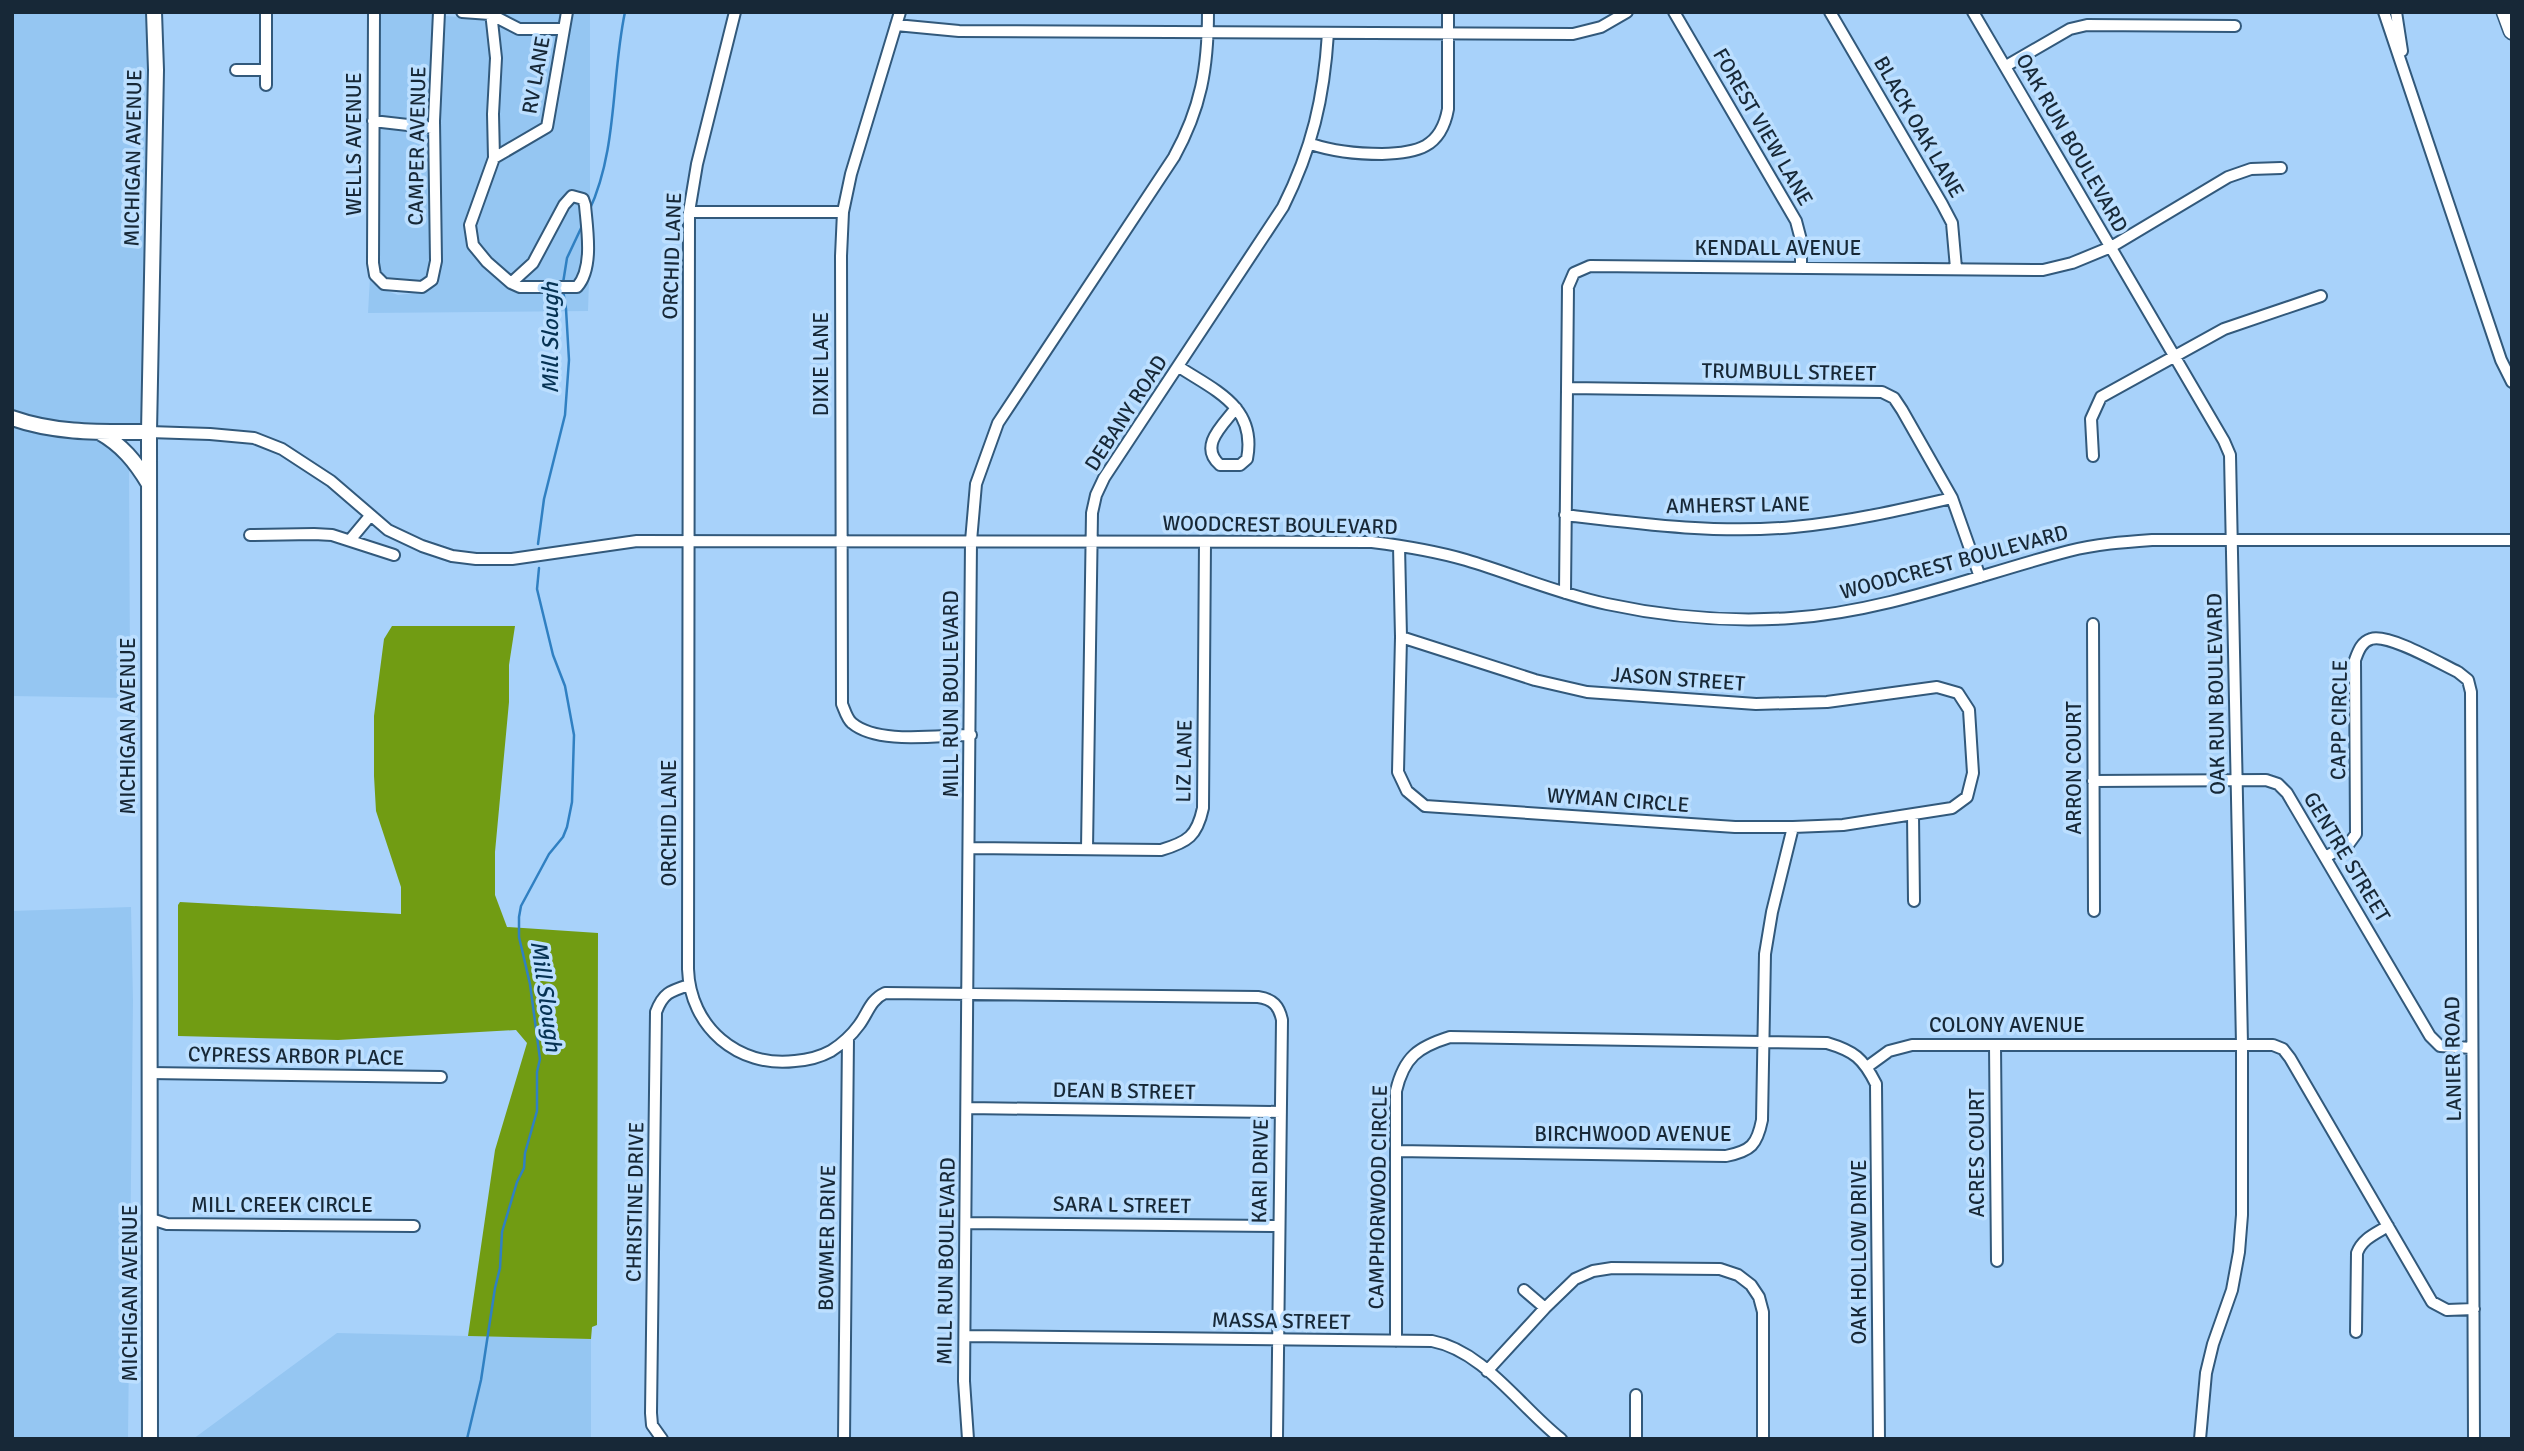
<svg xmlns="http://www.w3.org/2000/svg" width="2524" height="1451" font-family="Signika,sans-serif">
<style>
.built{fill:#95c6f2}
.forest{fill:#719c13}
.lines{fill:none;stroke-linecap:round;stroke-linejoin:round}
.stream{stroke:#3080c2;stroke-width:2.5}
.minor-casing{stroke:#32597b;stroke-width:14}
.major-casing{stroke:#32597b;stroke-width:18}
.highway-casing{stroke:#32597b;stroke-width:19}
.minor{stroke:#fff;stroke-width:10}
.major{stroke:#fff;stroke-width:14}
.highway{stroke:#fff;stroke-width:16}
.labels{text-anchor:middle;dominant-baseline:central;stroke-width:7;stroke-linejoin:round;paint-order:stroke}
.street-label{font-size:21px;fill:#172837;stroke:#bcdfff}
.water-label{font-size:23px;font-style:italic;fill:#063354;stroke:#bcdfff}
</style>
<rect width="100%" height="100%" fill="#a8d2fa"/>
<path class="built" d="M12,12H149L151,70L144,426L95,424L94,426L43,420L12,412Z
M379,12H434V40L429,122L379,116Z
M500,12H561L560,23H520Z
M572,12H590V202L585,194L578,190H572L564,195L530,259L511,276L490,258L478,242L475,225L498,162L549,132L552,128Z
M445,16L486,19L491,58L487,113L489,154L465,223L469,249L484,266L512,291L577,293L589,281L588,311L368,313L370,277L371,282L382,289L398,295L423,292L435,287L439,282V121Z
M497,23L519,35H557L542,123L499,148Z
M379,128L429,134L431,260L427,276L411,284H398L386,279L380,272L378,262Z
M574,202L579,203L580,206L582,262L579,276L575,281H521L538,266Z
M12,425L96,437L114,447L129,463L130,673L128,698L12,696Z
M131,907L133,1001L128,1439H12V911Z
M337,1333L591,1339V1439H193Z"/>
<path class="forest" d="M392,626H515L509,665V702L495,852V895L507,927L598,933L597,1325L592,1327L591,1339L468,1336L495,1150L527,1043L516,1030L338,1040L178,1036V905L180,902L401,914V887L376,811L374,776V716L384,639Z"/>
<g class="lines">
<path class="stream" d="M589,211C618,149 611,78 625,12
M563,283L567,258L583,224
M538,544L544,499L565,415L569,360L566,309L563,290
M467,1439L481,1380L495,1288L500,1268L502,1232L517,1182L524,1168L525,1153L537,1111V1072L540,1059L530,984L519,937V917L521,906L549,854L563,837L567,827L572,802L574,735L565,686L553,655L537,589L539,568"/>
<defs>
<path id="minor" d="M374,12L373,263L375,275L384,284L422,287L432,280L436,261L434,121L439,12
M462,12L490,14L519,29H564
M491,12L496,58L493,114L494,158L470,225L473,245L487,262L511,283
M735,12L697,164L689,212L688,969C690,1027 738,1068 795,1061C808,1060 820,1057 831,1051C842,1044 851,1036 859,1025C868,1013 870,1000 885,993L1258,997C1273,999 1279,1006 1282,1020L1277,1437
M900,12L851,174L843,212L841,256L842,704C845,711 847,719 852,723C878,745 938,735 971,735
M1674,12L1796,221L1801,240V267
M1830,12L1942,204L1952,223L1956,268
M1973,12L2224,441L2230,455L2242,1044V1215L2239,1252L2232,1290L2213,1344L2206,1373L2200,1439
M2384,12L2501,360L2512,382
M2396,12L2402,51
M896,25L959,31L1573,34L1601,27L1627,12
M2006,66L2070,29L2087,25L2235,26
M236,70H266
M266,85V12
M373,121L434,128
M1311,144C1335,152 1357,154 1382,154C1417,153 1441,148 1448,109V12
M494,158L547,127L567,12
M572,196L583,199L585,205C587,229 594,268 577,287H520L511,283L533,263L564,205Z
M689,212H843
M1179,367C1216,391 1257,407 1247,459L1240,465H1220C1198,446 1223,425 1236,408
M1567,388L1882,392L1894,398L1902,410L1952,498L1980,577
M149,432L210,434L254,438L282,449L331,481L388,530L422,546L452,556L476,559H512L637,541L1372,542C1404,546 1435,551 1466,560C1513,574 1559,594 1607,604C1667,617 1730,622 1791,618C1886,612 1977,575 2069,551C2096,544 2124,542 2152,540H2512
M2093,456L2091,419L2101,397L2224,329L2321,296
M1565,515C1641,524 1718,534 1794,527C1848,522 1900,510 1952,498
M250,535L314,534L332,535L394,555
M350,540L370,516
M1399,546L1401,637L1398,772L1407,791L1425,806L1735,827H1793L1843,825L1952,808L1967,797L1973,773L1969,710L1958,693L1937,687L1827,702L1756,704L1587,692L1535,680L1401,637
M1565,593L1568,287L1574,273L1590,266L2043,270L2072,263L2111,247L2228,177L2251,169L2281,168
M2093,624L2094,911
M2093,781L2266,780L2278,784L2287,793L2430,1036L2440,1046L2472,1048
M1913,815L1914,901
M970,848L1161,850C1188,842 1197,836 1203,808L1205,542
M1087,849L1092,513L1096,495L1104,478L1283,207C1312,149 1324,98 1328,33
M2325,857L2348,845L2356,834L2355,660C2358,652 2361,642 2371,639C2388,633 2441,664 2458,672L2468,680L2471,692L2474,1439
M1995,1045L1997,1261
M1867,1067L1889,1051L1912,1045H2273L2283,1049L2290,1058L2432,1302L2447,1310L2474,1309
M149,1073L441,1077
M967,1108L1281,1112
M1396,1151L1726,1156C1751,1151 1757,1145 1762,1120L1765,954L1772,912L1793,827
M151,1219L167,1224L414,1226
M966,1223L1279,1226
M1524,1290L1545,1308
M2356,1332L2357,1253C2362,1239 2375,1234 2388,1226
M965,1336L1432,1341C1484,1351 1520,1407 1561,1439
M1396,1341V1091C1404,1057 1418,1047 1450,1037L1827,1043C1854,1051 1863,1058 1876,1084L1879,1439
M1487,1371L1545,1308L1575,1279L1593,1271L1612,1268L1720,1269L1738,1275L1751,1285L1759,1297L1763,1312V1439
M662,1439L652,1425L651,1413L656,1012C663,993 670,991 689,985
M844,1439L848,1038
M968,1439L964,1381L971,541L976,484L998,423L1174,157C1201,108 1208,68 1208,12
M1636,1439V1395"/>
<path id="major" d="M12,418C57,434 103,432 149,432
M99,432C122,445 135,461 149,484
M150,1439L149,432L156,70L154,12"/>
<path id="highway" d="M2505,12L2512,31"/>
</defs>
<use href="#minor" class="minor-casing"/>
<use href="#major" class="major-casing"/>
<use href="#highway" class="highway-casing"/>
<use href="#minor" class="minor"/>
<use href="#major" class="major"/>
<use href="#highway" class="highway"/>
</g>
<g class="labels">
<g class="street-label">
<text transform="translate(536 75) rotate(-80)">RV LANE</text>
<text transform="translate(1763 127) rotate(60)">FOREST VIEW LANE</text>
<text transform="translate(1919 127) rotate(60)">BLACK OAK LANE</text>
<text transform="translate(2072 143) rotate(60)">OAK RUN BOULEVARD</text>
<text transform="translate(354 144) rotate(-90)">WELLS AVENUE</text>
<text transform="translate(417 146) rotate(-89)">CAMPER AVENUE</text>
<text transform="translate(133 158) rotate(-89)">MICHIGAN AVENUE</text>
<text x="1778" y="248">KENDALL AVENUE</text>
<text transform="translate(672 256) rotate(-88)">ORCHID LANE</text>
<text transform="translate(821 364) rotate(-90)">DIXIE LANE</text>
<text transform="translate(1789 372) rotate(1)">TRUMBULL STREET</text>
<text transform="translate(1126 413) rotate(-57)">DEBANY ROAD</text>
<text transform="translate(1738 505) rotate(-1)">AMHERST LANE</text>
<text transform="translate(1280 525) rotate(1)">WOODCREST BOULEVARD</text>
<text transform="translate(1954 562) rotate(-15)">WOODCREST BOULEVARD</text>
<text transform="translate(1678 679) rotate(4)">JASON STREET</text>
<text transform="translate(951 694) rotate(-90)">MILL RUN BOULEVARD</text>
<text transform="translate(2216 694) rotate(-91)">OAK RUN BOULEVARD</text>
<text transform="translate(2339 720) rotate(-89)">CAPP CIRCLE</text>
<text transform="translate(128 726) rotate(-90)">MICHIGAN AVENUE</text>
<text transform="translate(1184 761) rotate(-89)">LIZ LANE</text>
<text transform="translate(2074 768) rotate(-90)">ARRON COURT</text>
<text transform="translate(1618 800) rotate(4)">WYMAN CIRCLE</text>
<text transform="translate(669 823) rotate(-90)">ORCHID LANE</text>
<text transform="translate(2347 857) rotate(59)">GENTRE STREET</text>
<text x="2007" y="1025">COLONY AVENUE</text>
<text transform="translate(296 1056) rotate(1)">CYPRESS ARBOR PLACE</text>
<text transform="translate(2453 1059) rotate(-91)">LANIER ROAD</text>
<text transform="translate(1124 1091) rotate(1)">DEAN B STREET</text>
<text x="1633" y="1134">BIRCHWOOD AVENUE</text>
<text transform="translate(1977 1153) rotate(-90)">ACRES COURT</text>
<text transform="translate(1260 1171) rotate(-89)">KARI DRIVE</text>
<text transform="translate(1378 1197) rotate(-89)">CAMPHORWOOD CIRCLE</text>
<text transform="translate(635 1202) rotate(-89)">CHRISTINE DRIVE</text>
<text x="282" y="1205">MILL CREEK CIRCLE</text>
<text transform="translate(1122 1205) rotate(1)">SARA L STREET</text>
<text transform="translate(827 1238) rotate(-89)">BOWMER DRIVE</text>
<text transform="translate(1859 1252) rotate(-90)">OAK HOLLOW DRIVE</text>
<text transform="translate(946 1261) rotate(-89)">MILL RUN BOULEVARD</text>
<text transform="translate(130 1293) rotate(-90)">MICHIGAN AVENUE</text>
<text transform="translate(1281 1321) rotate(1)">MASSA STREET</text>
</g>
<g class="water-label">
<text transform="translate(550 338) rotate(-90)">Mill Slough</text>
<text transform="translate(546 996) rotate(82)">Mill Slough</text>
</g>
</g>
<rect width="2524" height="1451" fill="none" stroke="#172837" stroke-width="28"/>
</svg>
